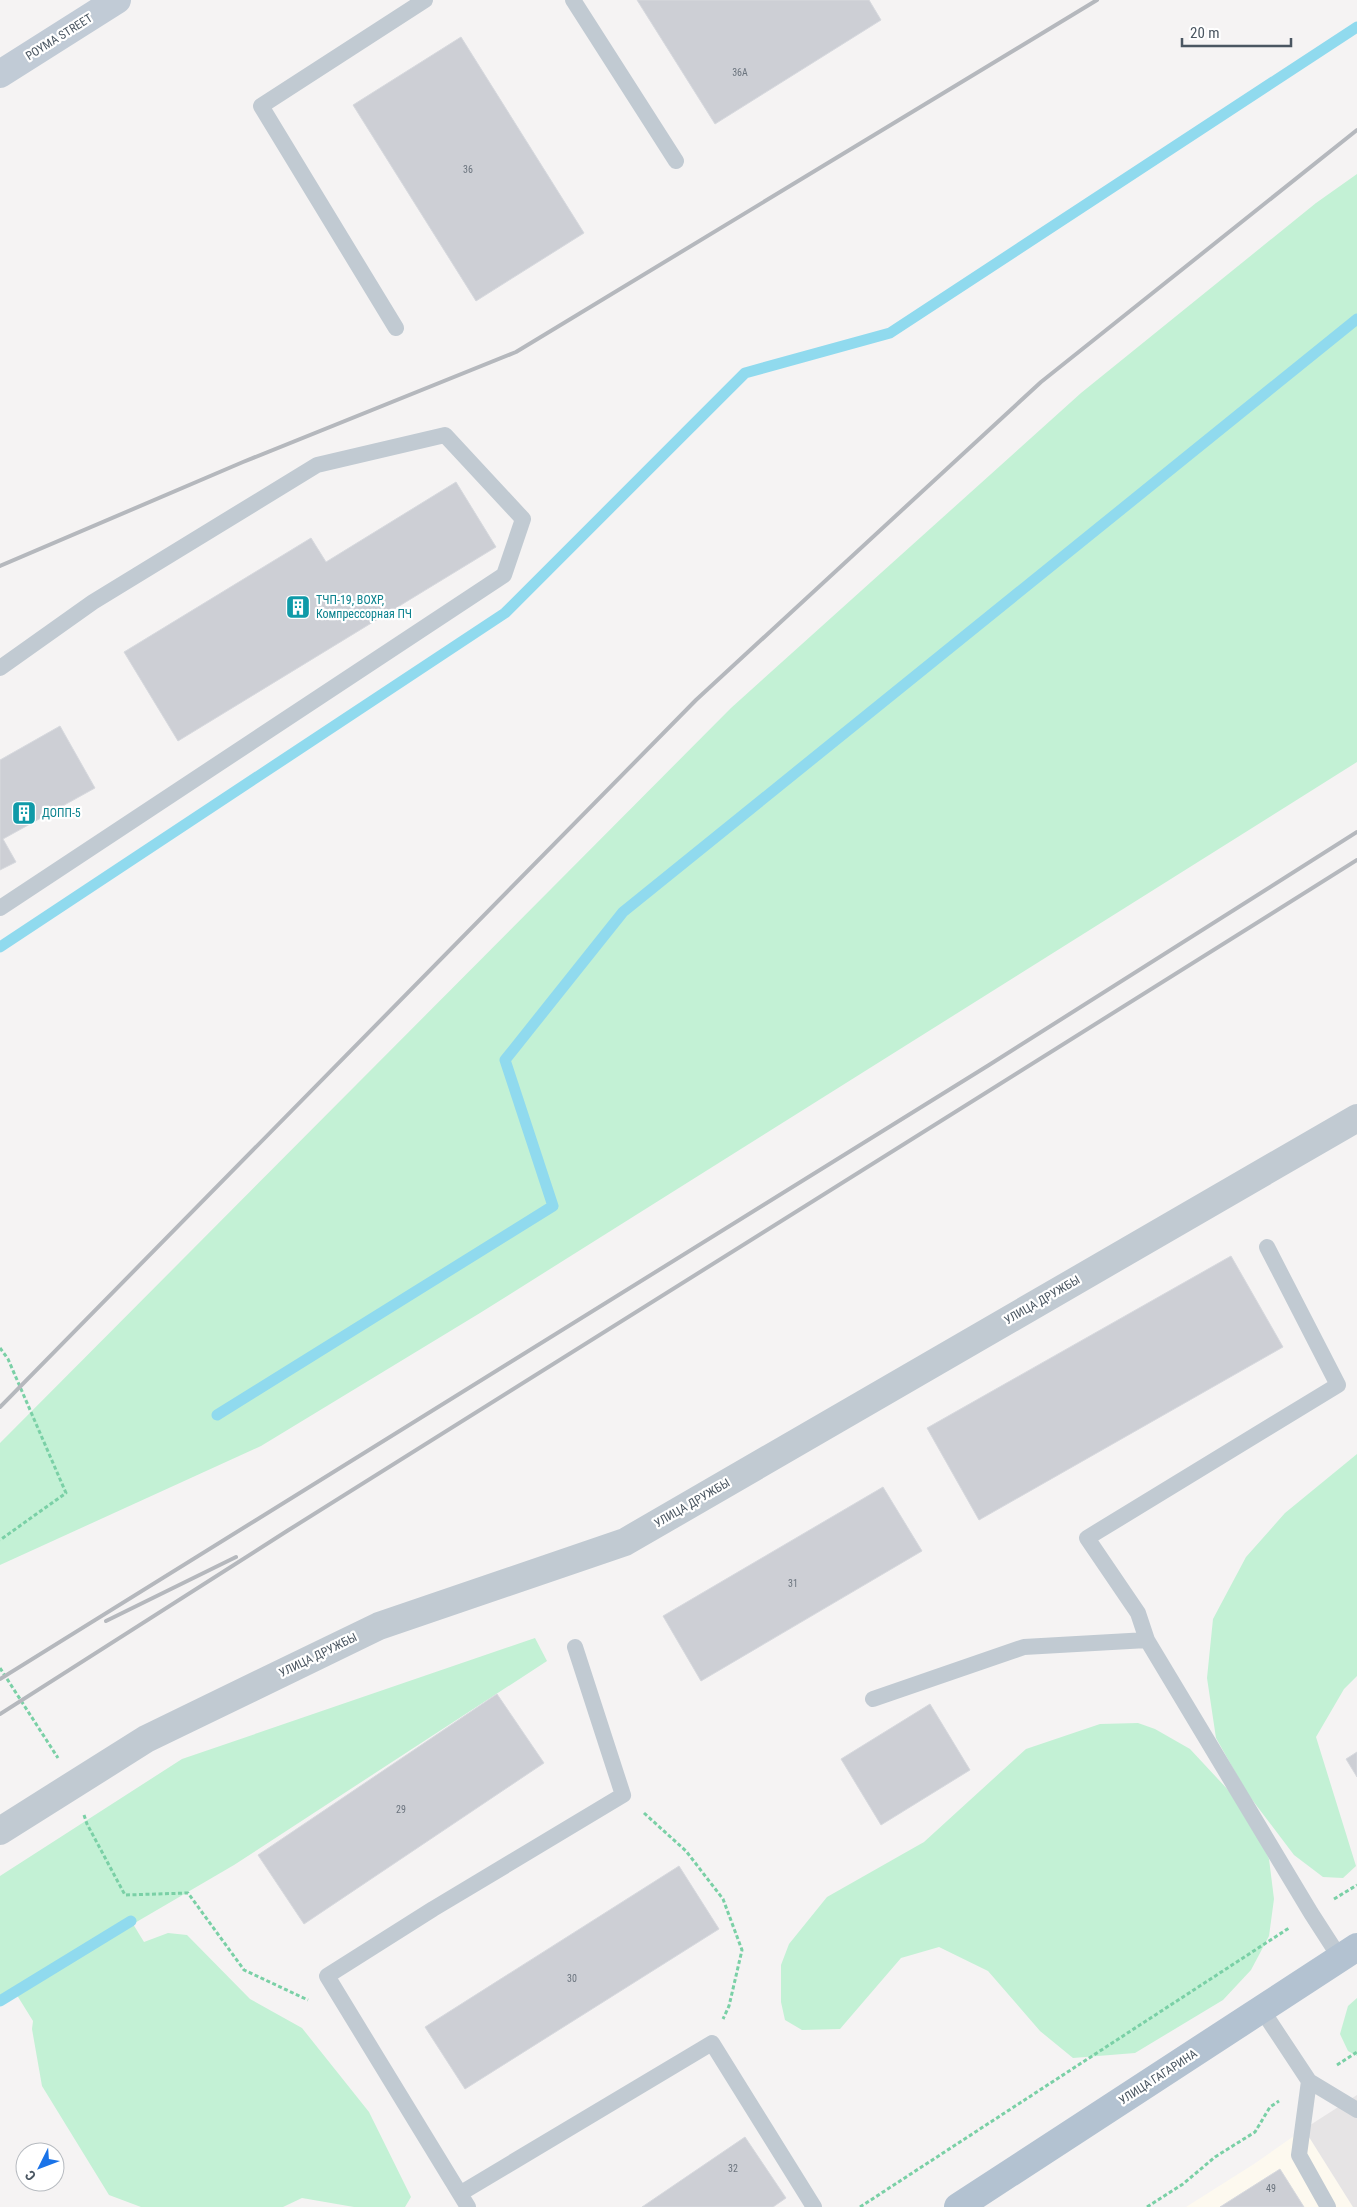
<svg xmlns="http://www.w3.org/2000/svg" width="1357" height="2207" font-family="'Roboto Condensed',sans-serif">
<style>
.commercial{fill:#fdf9ef}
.education{fill:#e6e4e5}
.green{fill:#c3f1d5}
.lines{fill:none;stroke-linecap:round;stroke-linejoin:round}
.stream{stroke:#90daee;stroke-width:11}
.building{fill:#cdcfd5;stroke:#d7d9de}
.path{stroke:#7ad0a6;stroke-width:3;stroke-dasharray:4 2.5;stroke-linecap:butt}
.lane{stroke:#c1cad2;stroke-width:16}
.street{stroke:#c1cad2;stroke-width:28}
.secondary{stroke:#c1cbd6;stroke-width:28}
.primary{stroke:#b3c2d1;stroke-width:28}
.rail{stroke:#b5b8bd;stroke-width:4}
.labels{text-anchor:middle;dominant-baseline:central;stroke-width:4.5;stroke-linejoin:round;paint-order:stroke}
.number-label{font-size:10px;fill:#6b747e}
.street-label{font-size:12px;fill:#4a5661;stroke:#fff}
.culture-label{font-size:12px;fill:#0d838f;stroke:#fff;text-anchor:start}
</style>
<rect width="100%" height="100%" fill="#f5f3f3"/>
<path class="commercial" d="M1304,2129L1353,2207H1186L1254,2164Z"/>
<path class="education" d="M1357,2095V2207H1353L1304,2129Z"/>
<path class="green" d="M1357,174V762L480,1313L261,1446L0,1565V1443L731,708L1081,393L1316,203Z
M1357,1454V1676L1344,1689L1316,1737L1356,1866L1343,1878L1323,1877L1294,1855L1247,1793L1216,1738L1207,1678L1213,1619L1246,1557L1285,1513Z
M535,1638L547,1661L234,1865L133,1924L144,1942L168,1933L187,1935L250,1999L302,2028L369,2112L411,2197L405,2207H354L302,2198L283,2207H141L109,2195L42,2086L32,2029L33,2021L15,1992L0,2001V1876L182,1759Z
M1138,1723L1155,1729L1190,1749L1244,1807L1269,1859L1274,1899L1269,1936L1251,1970L1223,2000L1135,2053L1073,2058L1040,2031L988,1971L939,1947L901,1958L840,2029L802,2030L785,2020L781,2002V1965L789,1944L827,1897L924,1842L1026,1749L1100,1724Z
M1357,1998V2056L1348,2051L1340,2034L1348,2006Z"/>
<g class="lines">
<path class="stream" d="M0,947L505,613L745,373L890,333L1357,27
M217,1415L553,1206L505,1060L623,912L1357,319
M0,2001L131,1921"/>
</g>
<path class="building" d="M637,0H869L881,20L715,124Z
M461,37L584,233L476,301L353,105Z
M456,482L496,547L178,741L124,652L311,538L326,562Z
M60,726L95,788L3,839L16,862L0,870V760Z
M1231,1256L1283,1347L979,1520L927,1428Z
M883,1487L922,1551L701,1681L663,1616Z
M497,1694L544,1763L304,1924L258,1855Z
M930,1704L970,1770L881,1825L841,1759Z
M1357,1752V1777L1346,1759Z
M679,1866L719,1929L465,2089L425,2027Z
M745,2137L786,2198L773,2207H642Z
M1280,2169L1304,2207H1220Z"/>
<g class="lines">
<path class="path" d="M0,1348L8,1359L66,1493L0,1540
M0,1668L58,1758
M644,1813L686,1851L723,1899L742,1950L729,2006L723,2019
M84,1815L87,1824L125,1895L188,1893L244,1970L308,2000
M1334,1899L1357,1885
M1337,2065L1357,2052
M860,2207L1289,1928
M1147,2207L1183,2184L1215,2157L1255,2132L1270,2107L1279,2101"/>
<path class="lane" d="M573,0L676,161
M396,328L261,106L425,0
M0,668L93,602L317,465L445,435L523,519L504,575L0,908
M1147,1640L1138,1613L1087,1538L1338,1385L1267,1247
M873,1699L1024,1647L1147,1640L1311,1913L1340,1958
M1262,2010L1309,2081L1357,2110
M1309,2081L1299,2155L1328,2207
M461,2193L712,2043L814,2207
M468,2207L327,1976L433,1909L623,1795L575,1647"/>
<path class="street" d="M0,1831L146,1739L379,1626L625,1542L1357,1118"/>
<path class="secondary" d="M0,74L117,0"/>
<path class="primary" d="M958,2207L1357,1947"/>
<path class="rail" d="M0,566L243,462L516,352L1097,0
M0,1407L696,700L1041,382L1357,130
M106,1621L236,1557
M0,1679L989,1065L1357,832
M0,1714L287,1531L1357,860"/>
</g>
<defs>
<symbol id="building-square" viewBox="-11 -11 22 22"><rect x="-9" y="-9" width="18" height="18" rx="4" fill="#0f9aa8" stroke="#fff"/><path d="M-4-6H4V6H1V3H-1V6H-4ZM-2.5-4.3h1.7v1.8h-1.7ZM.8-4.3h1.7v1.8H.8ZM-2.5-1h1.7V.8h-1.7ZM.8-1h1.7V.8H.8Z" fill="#fff"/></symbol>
</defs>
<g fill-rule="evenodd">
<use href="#building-square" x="284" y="593" width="28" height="28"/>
<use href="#building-square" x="10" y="799" width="28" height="28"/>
</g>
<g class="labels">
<g class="number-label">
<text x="740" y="72">36А</text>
<text x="468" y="169">36</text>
<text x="793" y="1583">31</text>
<text x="401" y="1809">29</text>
<text x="572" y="1978">30</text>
<text x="733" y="2168">32</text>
<text x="1271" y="2188">49</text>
</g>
<g class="street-label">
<text transform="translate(59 37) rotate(-32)">POYMA STREET</text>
<text transform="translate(1042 1300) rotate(-30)">УЛИЦА ДРУЖБЫ</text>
<text transform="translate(692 1503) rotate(-30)">УЛИЦА ДРУЖБЫ</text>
<text transform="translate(318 1655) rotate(-26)">УЛИЦА ДРУЖБЫ</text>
<text transform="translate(1158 2077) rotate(-33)">УЛИЦА ГАГАРИНА</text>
</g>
<g class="culture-label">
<text x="316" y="600">ТЧП-19, ВОХР,<tspan x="316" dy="14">Компрессорная ПЧ</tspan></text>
<text x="42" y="813">ДОПП-5</text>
</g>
</g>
<g transform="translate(40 2167) rotate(228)"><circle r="24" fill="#ffffff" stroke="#b7bbc0"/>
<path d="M0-4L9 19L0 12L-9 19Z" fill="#1a73e8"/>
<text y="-8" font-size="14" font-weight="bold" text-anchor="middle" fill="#4a5661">С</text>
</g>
<path d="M1182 38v8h109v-8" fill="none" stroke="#4a5661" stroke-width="2.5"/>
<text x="1190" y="38" font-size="15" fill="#4a5661" stroke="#ffffff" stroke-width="4" paint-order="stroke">20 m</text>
</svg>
